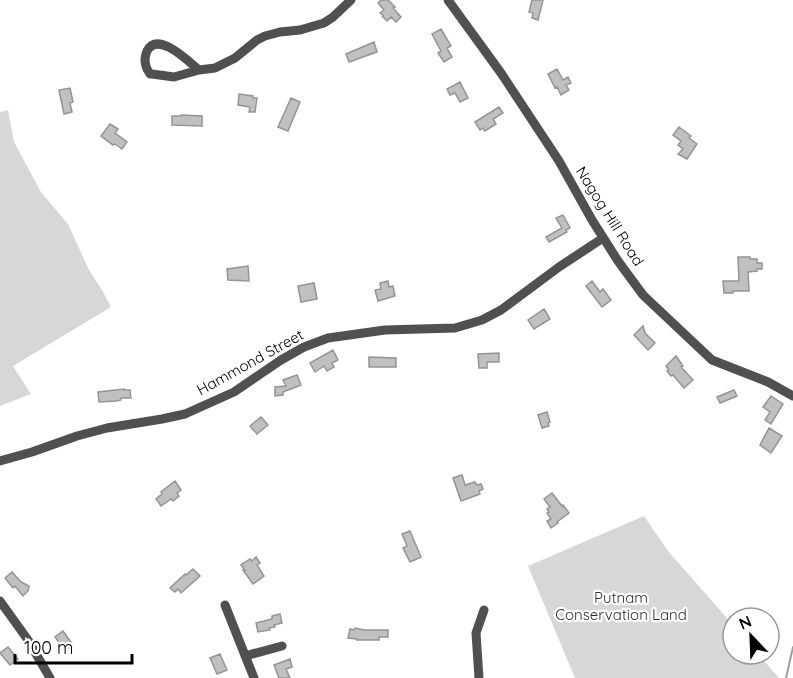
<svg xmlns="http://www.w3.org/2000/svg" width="793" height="678" font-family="Quicksand,sans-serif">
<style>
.green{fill:#d7d7d7}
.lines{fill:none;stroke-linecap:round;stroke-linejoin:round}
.stream{stroke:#9e9e9e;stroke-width:2}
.building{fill:#c0c0c0;stroke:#949494;stroke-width:1.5}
.minor{stroke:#505050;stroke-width:9}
.labels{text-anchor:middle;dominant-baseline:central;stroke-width:4.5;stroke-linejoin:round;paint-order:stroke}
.street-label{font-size:15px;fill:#000;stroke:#fff}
.park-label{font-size:15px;fill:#2e2e2e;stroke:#fff}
</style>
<rect width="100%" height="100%" fill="#fff"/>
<path class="green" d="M8,110L14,142L41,192L68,224L89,270L102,290L111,307L13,366L31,394L0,406V112Z
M644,516L668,551L733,625V654H758L779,678H575L528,566Z"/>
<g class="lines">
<path class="stream" d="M786,678L793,647"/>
</g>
<path class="building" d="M381,0H388L395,7L393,8L401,17L396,22L391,17L387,21L382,16L383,15L380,13L384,10L378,3Z
M532,0H543L538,20L532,18L533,13L529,12Z
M441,29L451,46L447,48L452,57L444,62L438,53L441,51L432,34Z
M374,42L377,52L349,62L346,54Z
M557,69L563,80L568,77L571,83L566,85L569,90L561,95L557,87L555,88L548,74Z
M460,82L468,98L460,102L455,93L450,95L447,89Z
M70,88L73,102L70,103L72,112L64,114L59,90Z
M239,94L253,96V98H257L255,112H249L250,107L238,105Z
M291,98L300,102L288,131L278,127Z
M499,107L503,113L493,119L496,124L485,131L483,128L480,130L475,122Z
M181,115L202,116V126L172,125V116H181Z
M110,124L118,129L115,133L127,142L122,149L115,144L113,145L101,136Z
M679,127L691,136L689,138L697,144L687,159L678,154L683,149L678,145L681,141L673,135Z
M563,215L570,228L566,230L567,232L549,242L546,237L562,228L556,218Z
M738,257H750V259H757V263H762V269H757V271L748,272L749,291H733V293H724L723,281H739Z
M248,266L249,281L228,280L227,269Z
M388,281L389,287L393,286L395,296L378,301L375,290L381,289L380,283Z
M592,281L600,292L603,289L611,300L602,307L586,286Z
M314,283L317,299L301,302L298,286Z
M544,309L550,319L534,329L528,320Z
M643,326L645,333L655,343L648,350L634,335Z
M333,350L338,360L332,363L334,367L327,371L324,366L315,372L310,363Z
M499,353V362H487V368H479L478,354Z
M676,356L683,366L681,367L693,380L684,388L673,375L671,376L667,371L669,370L666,366Z
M369,357L396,358V367H369Z
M297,375L301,385L283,392V395L275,396V387L286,386L283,380Z
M124,389V390H130L131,398H121V400L116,401L99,402L98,392Z
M734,390L737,396L720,403L717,397Z
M771,396L783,404L771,424L765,420L770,412L763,407Z
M547,412L550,422L548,423L549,426L542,428L538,415Z
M261,417L268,425L257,434L250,426Z
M769,428L782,436L771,453L760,445Z
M462,475L465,485L475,482L477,485L481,484L483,489L479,491L480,494L461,501L453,478Z
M175,481L181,490L177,493L179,496L173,501L171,499L161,506L156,499L162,494L161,492Z
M552,493L562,506L563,505L569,513L557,522L558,523L551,528L547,521L551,519L547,513L549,512L547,509L550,507L544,499Z
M410,531L421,557L410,562L403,548L407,546L402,534Z
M256,557L260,563L257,565L264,576L253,584L243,570H245L241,565L250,559L252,561Z
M193,569L200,576L181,593L178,589L175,592L170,588L185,574L186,575Z
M12,572L21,582L29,586L28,591L23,596L15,586L13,588L5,578Z
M280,614L282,623L274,625L275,627L269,628L270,630L258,632L256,623L272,619V616Z
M355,628L364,630H388V637H379V640H357V639L348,638L350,629L354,630Z
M63,631L73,645L65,651L55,637Z
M8,647L18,659L10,665L0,653Z
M220,654L227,670L217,674L210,658Z
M290,659L292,667L286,669L290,678H279L274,665Z"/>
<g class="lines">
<path class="minor" d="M448,0L501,73L559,161L592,220L618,261L643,295L712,360L768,382L793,396
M199,70C189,62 158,30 147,51C143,60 145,67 150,74H152L174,77L199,70L215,68L235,58L257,40L265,36L280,32L300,30L324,23L333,17L351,0
M0,461L32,452L77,436L107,428L162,419L185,414L234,392L281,360L304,347L328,338L385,330L455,328L482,320L501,310L559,267L603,238
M0,601L28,640L50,678
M225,605L254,678
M245,656L282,646
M479,678L476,633L484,610"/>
</g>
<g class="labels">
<g class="street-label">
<text transform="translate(610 216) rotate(58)">Nagog Hill Road</text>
<text transform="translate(250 362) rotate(-29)">Hammond Street</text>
</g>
<g class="park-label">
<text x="621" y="597">Putnam<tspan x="621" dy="17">Conservation Land</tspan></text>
</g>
</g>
<g transform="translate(751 636) rotate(337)"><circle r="28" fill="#ffffff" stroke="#999999" stroke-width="1.5"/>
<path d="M0-4.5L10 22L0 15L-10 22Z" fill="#000000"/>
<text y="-9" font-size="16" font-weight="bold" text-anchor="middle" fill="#000000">N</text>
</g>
<path d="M15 654v9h117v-9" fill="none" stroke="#000000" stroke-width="3"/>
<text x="24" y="654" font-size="18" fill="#000000" stroke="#ffffff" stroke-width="4.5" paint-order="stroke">100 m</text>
</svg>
